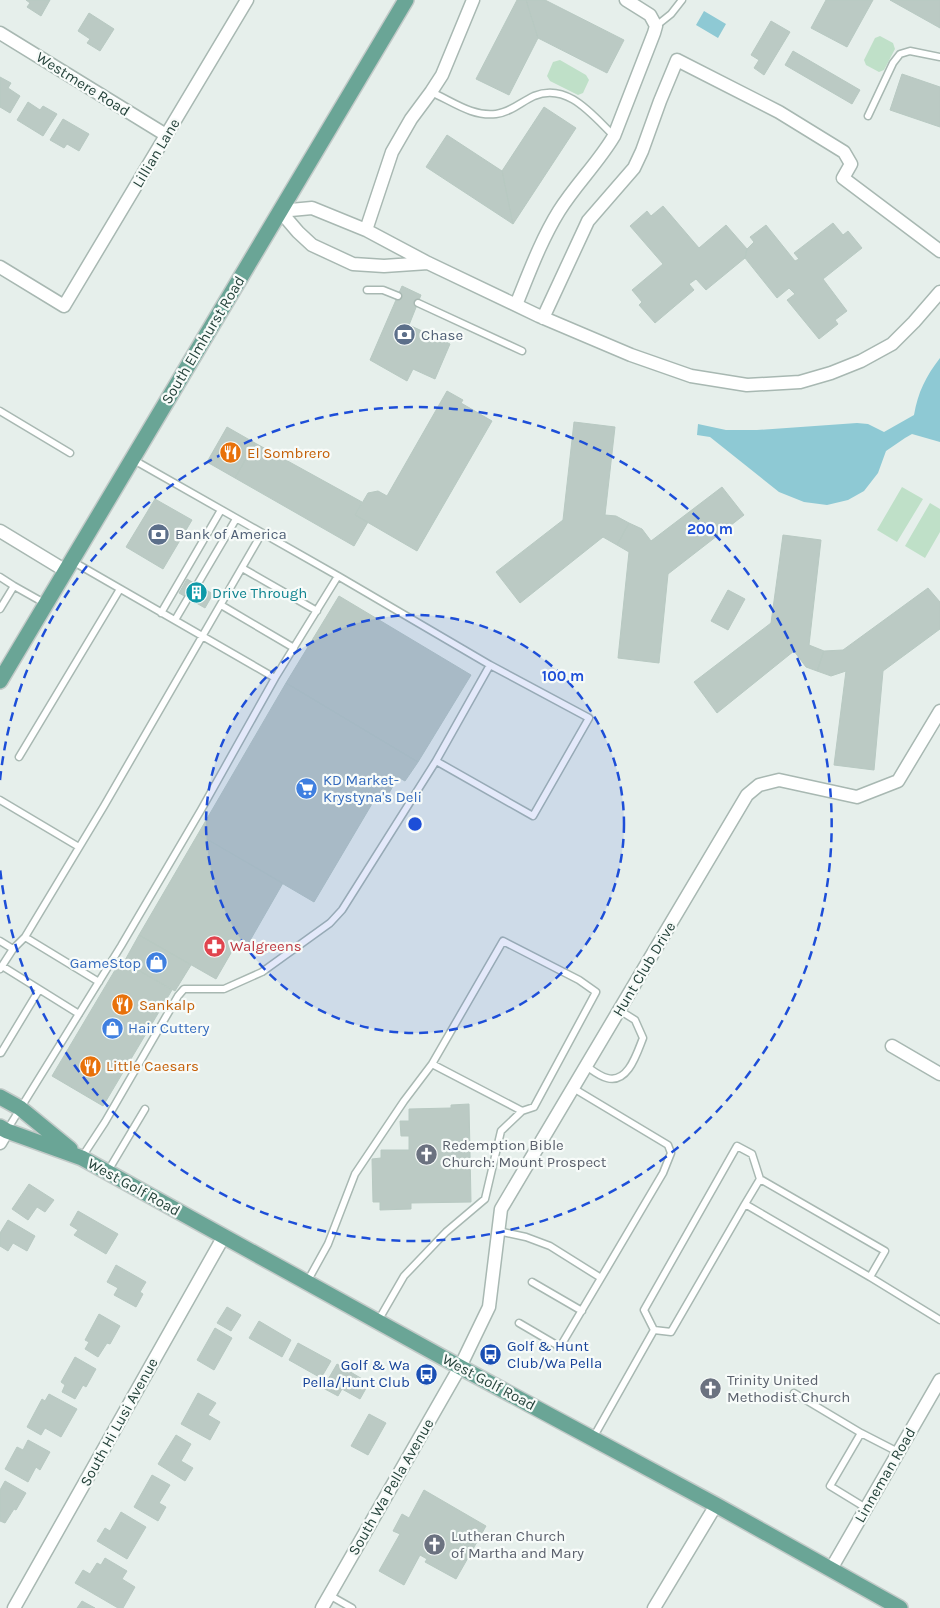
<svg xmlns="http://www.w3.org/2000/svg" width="940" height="1608" font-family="Karla,sans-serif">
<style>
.green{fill:#bfe0c8}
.water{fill:#8ec9d4}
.building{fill:#bbcac4;stroke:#b8c9c2}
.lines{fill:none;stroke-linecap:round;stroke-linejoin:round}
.service-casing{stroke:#a8b8b2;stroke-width:9}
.minor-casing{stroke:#a8b8b2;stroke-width:15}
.primary-casing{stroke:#c2cac8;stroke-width:18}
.service{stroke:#fff;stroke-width:6}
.minor{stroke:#fff;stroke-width:12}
.primary{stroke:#6aa596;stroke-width:15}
.ring{fill:none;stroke:#1d4ed8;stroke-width:2.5;stroke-dasharray:9 6}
.labels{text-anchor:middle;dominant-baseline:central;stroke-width:4.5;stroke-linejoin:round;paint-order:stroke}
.street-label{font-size:15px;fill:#24423a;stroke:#f7fbf9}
.service-label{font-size:15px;fill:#4e5e75;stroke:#f7fbf9;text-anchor:start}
.food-label{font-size:15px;fill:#c56008;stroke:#f7fbf9;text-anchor:start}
.culture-label{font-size:15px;fill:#0d838f;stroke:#f7fbf9;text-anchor:start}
.shop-label{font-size:15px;fill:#366cbe;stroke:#f7fbf9;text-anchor:start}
.health-label{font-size:15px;fill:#be3a42;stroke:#f7fbf9;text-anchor:start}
.worship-label{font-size:15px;fill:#5b616d;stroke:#f7fbf9;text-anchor:start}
.transit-label{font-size:15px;fill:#164399;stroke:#f7fbf9;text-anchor:start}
.centre{fill:#1d4ed8;stroke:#f7fbf9;stroke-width:2.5}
.ring-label{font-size:15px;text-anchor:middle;font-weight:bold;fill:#1d4ed8;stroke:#f7fbf9;stroke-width:4.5;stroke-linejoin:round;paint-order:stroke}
</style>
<rect width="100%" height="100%" fill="#e6efeb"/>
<path class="green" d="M880,36L893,43L895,49L884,70L879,72L866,65L864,60L875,38Z
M560,60L586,75L589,80L583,93L578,95L550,81L547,76L553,62Z
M902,487L923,499L897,542L877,530Z
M930,503L940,509V532L925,558L905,546Z"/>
<path class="water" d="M704,11L726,24L718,38L696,25Z
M940,358V442L912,434L905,438L886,451L878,473L864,491L848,500L827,505L804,502L779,492L710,437L697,435L698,424L726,430H757L857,423L868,424L884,432L914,415C918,392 926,376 940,358Z"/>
<path class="building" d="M26,0H50L41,16L27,7L30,3Z
M517,0H526L538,38L509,95L476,79Z
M526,0H545L624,40L607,73L538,38Z
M826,0H873L847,47L811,28Z
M890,0H940V28Z
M89,13L114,29L100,51L87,43L90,39L78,31Z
M771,21L790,32L764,75L754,68L759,60L751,55Z
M793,51L860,90L852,104L785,65Z
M902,74L940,87V127L890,110Z
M0,77L11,83L8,88L20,96L10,113L0,107Z
M28,102L40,110L43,106L57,114L43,136L17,120Z
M544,107L576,128L513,224L502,171Z
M63,119L89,134L79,151L67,144L64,148L50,140Z
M447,135L502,171L513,224L426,167Z
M663,206L699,248L726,225L747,249L745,258L706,290L696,279L689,284L694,290L655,323L639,305L642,302L632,290L663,264L630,226L647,211L651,216Z
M833,223L843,235L848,231L862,248L823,279L847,311L835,320L838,324L819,339L787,300L795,294L789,288L777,298L745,258L747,249L754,242L750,237L766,225L795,261L799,259L794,253Z
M402,286L421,295L409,325L450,344L435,379L413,369L407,381L370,360Z
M447,391L463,400L461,403L492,421L417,551L355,515L368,493L378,491L387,496Z
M574,422L615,427L605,515L616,516L629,523L617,545L603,537L520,603L496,572L563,520Z
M227,427L255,443L235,478L207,462Z
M255,443L362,502L355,515L368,522L354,546L235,478Z
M722,487L744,515L668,574L659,663L618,658L629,552L617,545L629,523L642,529L651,541Z
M155,499L192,520L163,569L126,547Z
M783,535L821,540L809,645L824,651L817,671L806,667L794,651L717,713L694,682L771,623Z
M187,579L213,594L205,608L179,593Z
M928,588L940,602V629L883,671L874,770L834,765L846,671L831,676L817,671L824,651L843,650Z
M728,590L745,599L728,630L711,621Z
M339,596L471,675L418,762L286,683Z
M286,683L418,762L405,781L398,777L384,802L376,797L314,902L198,834Z
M198,834L283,883L244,951L235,946L216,979L139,935Z
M139,935L191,965L175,991L124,962Z
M121,960L172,990L103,1106L52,1076Z
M469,1104L471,1202L411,1203V1209L380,1210V1202H373L372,1159L381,1158V1150H409V1136H401L400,1121H409V1109L451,1108V1105Z
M29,1184L54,1200L45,1212L37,1207L28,1220L12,1209Z
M78,1211L118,1234L106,1254L74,1235L78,1230L70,1225Z
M8,1220L35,1236L27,1251L13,1243L8,1251L0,1246V1233Z
M116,1265L146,1282L140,1292L143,1294L136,1307L114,1295L118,1288L107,1282Z
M227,1307L241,1315L231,1331L217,1323Z
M99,1314L120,1326L110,1344L107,1343L98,1357L85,1349L89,1342L85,1340Z
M259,1321L291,1340L282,1357L249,1338Z
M215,1328L232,1338L214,1370L197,1360Z
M298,1343L331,1361L321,1378L289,1360Z
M75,1357L96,1369L86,1387L83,1385L75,1399L62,1392L65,1385L61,1382Z
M337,1364L369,1383L360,1399L342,1389L338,1396L323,1388Z
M198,1393L216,1403L208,1415L220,1422L210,1440L181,1424Z
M49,1394L77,1409L61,1437L45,1428L41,1435L27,1427L42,1399L45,1401Z
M369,1414L386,1423L368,1455L351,1446Z
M176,1435L191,1444L181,1461L193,1468L185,1481L158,1464Z
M28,1440L50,1452L40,1470L36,1467L28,1482L5,1469L17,1447L23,1450Z
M152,1475L170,1485L159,1503L166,1507L158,1521L134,1507Z
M5,1481L26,1493L16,1510L14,1509L5,1523L0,1521V1490Z
M424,1490L486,1526L456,1579L425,1562L427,1559L420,1555L404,1585L379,1571L400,1534L393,1531L402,1514L409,1518Z
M121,1512L146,1527L127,1559L97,1541L105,1528L110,1531Z
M105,1558L127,1571L122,1579L135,1587L123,1608H118L75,1583L83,1570L90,1574L97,1563L101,1565Z
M82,1601L95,1608H77Z"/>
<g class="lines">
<defs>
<path id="service" d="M656,26L671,14L682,0
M431,92C452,101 472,117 496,114C511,112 521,102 534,96C568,82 593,116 614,136
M868,116L893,63L900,54L910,51L940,57
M367,290H383L398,296
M418,303L522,351
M0,411L70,453
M72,561L275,678
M242,568L317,611
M338,576L490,665L436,761L533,816L589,718L490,665
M0,577L14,586L46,604
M197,585L236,519
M221,605L294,648
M0,609L14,586
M161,613L221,510
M175,620L188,598
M19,757L120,589
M0,800L79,847
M25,937L99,982
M0,941L13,949
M2,966L79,1014
M0,969L13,949L25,937L104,806L262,533
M0,1053H1L39,990
M432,1064L522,1111
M586,1066C592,1070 599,1076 607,1078C628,1084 637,1053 643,1038L635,1020L619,1010
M573,1088L668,1145L671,1153L663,1173L601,1278
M7,1130L121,946L201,810L275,678L338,576L132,459
M82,1157L105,1122L178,996L184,989H224L262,972L330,923L342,910L436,761
M108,1171L145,1109
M745,1204L760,1179
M498,1231L526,1237L550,1246L601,1278L560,1347L519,1323
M307,1282L328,1244L355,1174L404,1101L432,1064L503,941L579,980L596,992L534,1107L522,1111L501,1131L485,1199L446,1232L404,1276L378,1321
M532,1282L582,1311
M654,1330L644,1310L737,1146L752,1154L760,1179L885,1251L870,1277L940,1320
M654,1330L671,1332L745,1204L870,1277
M794,1393L861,1433
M593,1438L654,1330
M866,1508L830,1486L861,1433L898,1452
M329,1595L352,1608"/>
<path id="minor" d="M0,33L166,135
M280,211L312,208L366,230L428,263L539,316L631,355L691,376L747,385L800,382L831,373L861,361L892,344L914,322L940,292
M280,211L298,232L312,245L353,264L384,266L428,263
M366,230L392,152L411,119L431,92L442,75L473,0
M0,267L64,306L247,0
M516,305C529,273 541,240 559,211C576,184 598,163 614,136L654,33L656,26L650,15L626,0
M543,318L588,221L634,168L642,151L660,101L677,60L779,112L844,152L851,164L843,178L940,251
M0,531L66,571
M892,1046L940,1074
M0,1143L7,1131
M831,1569L940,1380
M14,1608L224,1236
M322,1608L460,1367L489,1307L501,1209L747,795L759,785L779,780L857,797L898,781L940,711
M654,1608L716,1505"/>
<path id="primary" d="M0,681L406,0
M0,1097L20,1108L70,1149
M0,1127L7,1131L82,1158L460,1367L716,1505L900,1608"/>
</defs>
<use href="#service" class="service-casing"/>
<use href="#minor" class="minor-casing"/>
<use href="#primary" class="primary-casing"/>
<use href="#service" class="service"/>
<use href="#minor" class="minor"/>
<use href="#primary" class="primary"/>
</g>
<circle cx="415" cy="824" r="209" fill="#1d4ed8" fill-opacity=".12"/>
<g class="ring">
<circle cx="415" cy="824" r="209"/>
<path d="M0 780A417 417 0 1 1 0 868"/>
</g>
<defs>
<symbol id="bank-disc" viewBox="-11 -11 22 22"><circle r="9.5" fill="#5c6f8a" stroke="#f7fbf9"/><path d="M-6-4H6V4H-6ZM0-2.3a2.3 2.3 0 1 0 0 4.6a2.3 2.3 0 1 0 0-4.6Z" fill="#fff"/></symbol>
<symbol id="restaurant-disc" viewBox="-11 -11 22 22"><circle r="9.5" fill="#e8710a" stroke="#f7fbf9"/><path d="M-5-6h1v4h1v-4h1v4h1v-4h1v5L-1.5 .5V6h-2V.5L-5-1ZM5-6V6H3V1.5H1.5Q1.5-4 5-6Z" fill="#fff"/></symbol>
<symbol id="building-disc" viewBox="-11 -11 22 22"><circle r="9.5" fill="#0f9aa8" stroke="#f7fbf9"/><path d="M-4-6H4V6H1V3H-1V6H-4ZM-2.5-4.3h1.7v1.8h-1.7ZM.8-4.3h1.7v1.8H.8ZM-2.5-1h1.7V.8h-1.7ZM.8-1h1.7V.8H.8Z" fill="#fff"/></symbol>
<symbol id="supermarket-disc" viewBox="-11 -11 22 22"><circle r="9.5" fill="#3f7fe0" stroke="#f7fbf9"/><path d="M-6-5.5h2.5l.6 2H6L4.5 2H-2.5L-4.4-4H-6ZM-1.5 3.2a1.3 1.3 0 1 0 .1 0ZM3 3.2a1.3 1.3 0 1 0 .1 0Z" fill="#fff"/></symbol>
<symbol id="pharmacy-disc" viewBox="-11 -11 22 22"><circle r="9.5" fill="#e0444e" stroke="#f7fbf9"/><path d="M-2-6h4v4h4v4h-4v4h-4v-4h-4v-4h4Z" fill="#fff"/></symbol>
<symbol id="shop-disc" viewBox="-11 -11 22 22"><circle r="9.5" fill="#3f7fe0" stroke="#f7fbf9"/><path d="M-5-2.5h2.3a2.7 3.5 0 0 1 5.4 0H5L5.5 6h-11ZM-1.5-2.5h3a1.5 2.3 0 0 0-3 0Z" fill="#fff"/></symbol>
<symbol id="church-disc" viewBox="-11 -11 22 22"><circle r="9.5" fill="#6b7280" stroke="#f7fbf9"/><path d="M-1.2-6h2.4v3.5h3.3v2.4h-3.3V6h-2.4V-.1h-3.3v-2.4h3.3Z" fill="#fff"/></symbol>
<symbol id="bus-disc" viewBox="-11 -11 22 22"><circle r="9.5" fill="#1a4fb4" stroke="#f7fbf9"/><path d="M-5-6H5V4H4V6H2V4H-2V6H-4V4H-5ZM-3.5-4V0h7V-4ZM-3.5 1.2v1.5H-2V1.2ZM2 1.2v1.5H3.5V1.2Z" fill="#fff"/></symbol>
</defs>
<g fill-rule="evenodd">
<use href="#bank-disc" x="392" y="322" width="25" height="25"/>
<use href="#restaurant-disc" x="218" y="440" width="25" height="25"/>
<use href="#bank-disc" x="146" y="522" width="25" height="25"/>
<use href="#building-disc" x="184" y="580" width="25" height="25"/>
<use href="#supermarket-disc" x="294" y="776" width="25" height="25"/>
<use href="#pharmacy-disc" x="202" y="934" width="25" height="25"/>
<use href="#shop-disc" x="144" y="950" width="25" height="25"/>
<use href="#restaurant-disc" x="110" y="992" width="25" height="25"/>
<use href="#shop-disc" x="100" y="1016" width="25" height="25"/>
<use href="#restaurant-disc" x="78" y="1054" width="25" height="25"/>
<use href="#church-disc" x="414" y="1142" width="25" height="25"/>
<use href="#bus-disc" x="478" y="1342" width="25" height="25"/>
<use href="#bus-disc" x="414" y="1362" width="25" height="25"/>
<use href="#church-disc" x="698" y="1376" width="25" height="25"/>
<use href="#church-disc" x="422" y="1532" width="25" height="25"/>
</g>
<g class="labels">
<g class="street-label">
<text transform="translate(83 84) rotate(32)">Westmere Road</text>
<text transform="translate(156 153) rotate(-59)">Lillian Lane</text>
<text transform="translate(203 340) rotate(-59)">South Elmhurst Road</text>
<text transform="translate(644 969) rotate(-59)">Hunt Club Drive</text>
<text transform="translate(134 1187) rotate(29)">West Golf Road</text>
<text transform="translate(489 1382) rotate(28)">West Golf Road</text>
<text transform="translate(119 1422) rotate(-61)">South Hi Lusi Avenue</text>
<text transform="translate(885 1475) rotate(-60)">Linneman Road</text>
<text transform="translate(391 1487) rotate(-60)">South Wa Pella Avenue</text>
</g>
<g class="service-label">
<text x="421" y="335">Chase</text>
<text x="175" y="534">Bank of America</text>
</g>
<g class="food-label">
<text x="247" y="453">El Sombrero</text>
<text x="139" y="1005">Sankalp</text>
<text x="106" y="1066">Little Caesars</text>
</g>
<g class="culture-label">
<text x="212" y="593">Drive Through</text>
</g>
<g class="shop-label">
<text x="323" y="780">KD Market-<tspan x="323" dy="17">Krystyna's Deli</tspan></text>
<text x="141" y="963" text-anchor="end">GameStop</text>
<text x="128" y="1028">Hair Cuttery</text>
</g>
<g class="health-label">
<text x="230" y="946">Walgreens</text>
</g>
<g class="worship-label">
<text x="442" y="1145">Redemption Bible<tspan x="442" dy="17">Church: Mount Prospect</tspan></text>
<text x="727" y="1380">Trinity United<tspan x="727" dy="17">Methodist Church</tspan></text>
<text x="451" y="1536">Lutheran Church<tspan x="451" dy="17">of Martha and Mary</tspan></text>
</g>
<g class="transit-label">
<text x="507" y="1346">Golf &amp; Hunt<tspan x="507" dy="17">Club/Wa Pella</tspan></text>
<text x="410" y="1365" text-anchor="end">Golf &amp; Wa<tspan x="410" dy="17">Pella/Hunt Club</tspan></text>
</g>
</g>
<circle cx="415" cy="824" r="8" class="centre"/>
<g class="ring-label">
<text x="710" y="534">200 m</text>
<text x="563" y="681">100 m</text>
</g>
</svg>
